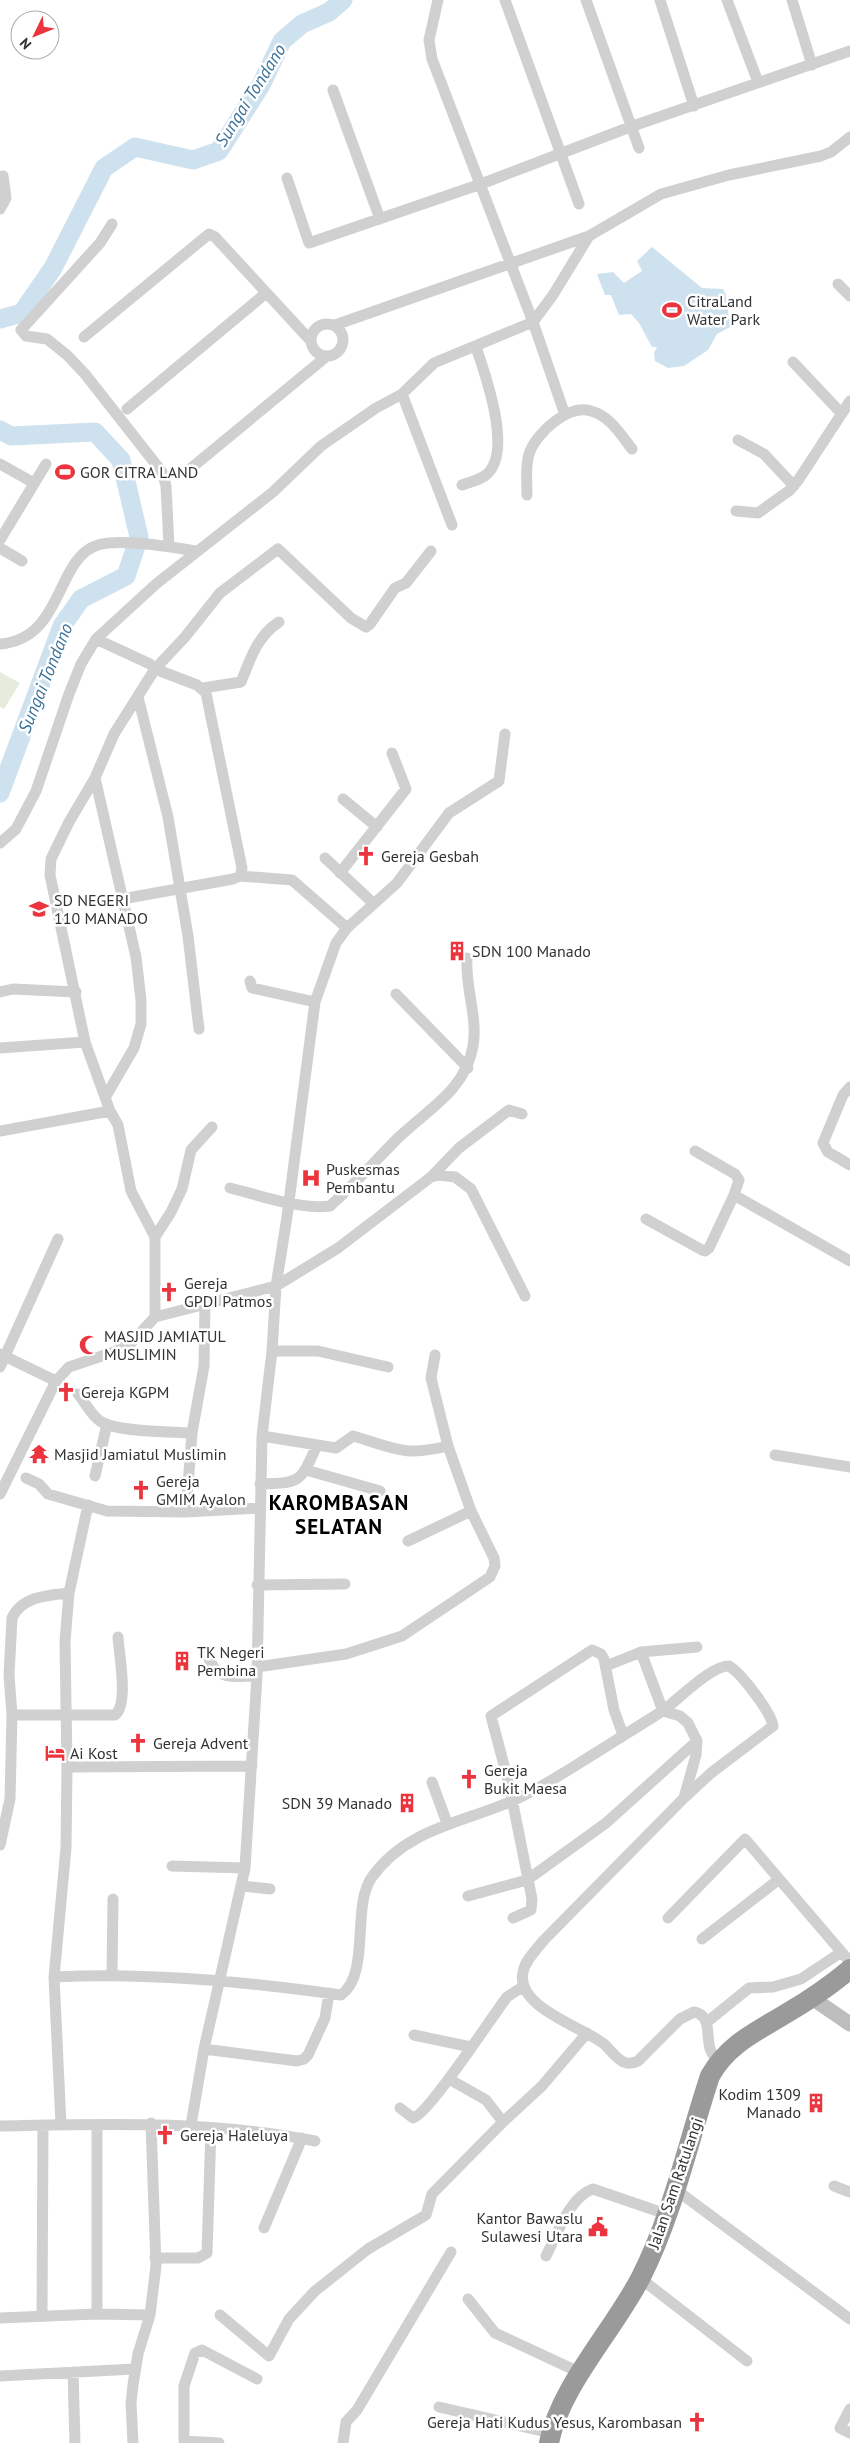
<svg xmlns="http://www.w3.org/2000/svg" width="850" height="2443" font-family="'PT Sans',sans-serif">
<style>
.green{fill:#e5ecde}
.water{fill:#cee1ef}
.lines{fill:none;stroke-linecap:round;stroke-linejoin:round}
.river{stroke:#cee1ef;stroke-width:19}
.street{stroke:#d0d0d0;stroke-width:11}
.secondary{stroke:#bdbdbd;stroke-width:15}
.highway{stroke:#9a9a9a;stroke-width:20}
.labels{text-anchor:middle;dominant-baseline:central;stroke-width:5;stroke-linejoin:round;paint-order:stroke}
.poi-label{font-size:16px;fill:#333;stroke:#fff;text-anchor:start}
.street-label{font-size:16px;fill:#333;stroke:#fff}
.water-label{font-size:18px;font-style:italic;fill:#3c7399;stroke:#fff}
.district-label{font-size:21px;font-weight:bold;letter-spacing:1px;fill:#000;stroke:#fff}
</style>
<rect width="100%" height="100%" fill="#fff"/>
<path class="green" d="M0,672L20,683L4,709L0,707Z"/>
<path class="water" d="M652,247L702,288L723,289C731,301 725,314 732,326L717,334L708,350L684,366L668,368L655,361L654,353L657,347H652L639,323L631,314L619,315L611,295H605L597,274L613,272L624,283L642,271L637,261Z"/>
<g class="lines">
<path class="river" d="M0,319L22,313L53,268L104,168L135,147L193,160L219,151L261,85L282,41L302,24L329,12L343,0
M0,430L11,436L95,432L121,460L139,537L126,576L81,599L62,626L0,793"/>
<path class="street" d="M438,0L429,40L432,59L533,322L565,415
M505,0L579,204
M586,0L639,148
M660,0L694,106
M727,0L758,82
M792,0L812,65
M333,90L380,219
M287,178L309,243L481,184L630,127L850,51
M0,209L6,198L3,176
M112,224L100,243L21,330L26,336L47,339L67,355L85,374L162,472L166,486L169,546
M838,284L850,296
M311 340a16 16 0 1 1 32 0a16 16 0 1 1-32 0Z
M335,325L589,236L661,194L729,175L821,156L831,152L850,137
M84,337L209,234L215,237L310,340
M793,362L841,413
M402,394L452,525
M127,409L265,294
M738,440L764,454L794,486
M0,464L34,483
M190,469L327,356
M462,485C470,482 481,480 487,474C513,451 485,374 476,347
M527,495C527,482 525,467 529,454C536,433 568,404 591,411C610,416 621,435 632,449
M736,511L758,513L790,490L799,479L850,401
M0,540L46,464
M0,548L22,561
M96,639L150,664L155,669L197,685L206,693L242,868L240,876L233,879L122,899
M0,644C64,639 55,558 98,545C120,538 172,547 196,551
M203,688L241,682C250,660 257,636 279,622
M138,697L168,817L188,936L199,1029
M95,778L136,957L141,1000V1024L134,1048L106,1096
M343,799L377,827
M0,843L16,829L36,791L69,694L81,664L96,639L156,584L273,492L321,446L376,408L402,394L434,363L533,322L553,295L589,236
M325,858L373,903
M340,873L406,789L392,753
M240,876L292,880L347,928
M250,981L252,988L315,1002
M0,992L13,989L76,992
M396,994L468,1068
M0,1048L85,1042
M850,1087L843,1095L823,1143L828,1152L850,1165
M0,1131L110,1111
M431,1177L459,1148L509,1110L522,1114
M230,1188C259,1195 300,1210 330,1206C354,1185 375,1161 398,1138C428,1109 465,1091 473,1046C478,1017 465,988 467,958
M734,1195L850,1261
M646,1219L702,1250L705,1251L709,1248L734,1195L739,1180L735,1174L695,1151
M155,1237L171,1212L182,1189L191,1150L212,1127
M155,1317V1237L131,1191L118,1125L110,1111L85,1042L50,875L51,859L69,822L95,778L114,734L155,669L185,637L220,593L278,549L351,618L366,627L370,624L395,588L406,583L431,551
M272,1351H318L388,1367
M0,1354L56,1381
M0,1367L58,1239
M78,1394C85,1402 91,1415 100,1421C115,1432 172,1432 192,1433
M262,1436L336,1448L353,1436C395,1448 403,1457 448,1446
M775,1455L850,1467
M306,1470L380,1491
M95,1476L107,1424
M26,1478L39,1484L48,1494L107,1511L186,1512L260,1508
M260,1484C301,1483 300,1483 317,1445
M0,1494L56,1381L69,1367L114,1352L131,1343L155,1317L276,1286L338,1248L431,1177L439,1175L455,1177L471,1189L525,1296
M186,1512L192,1433L204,1366L205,1303
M408,1541L471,1511
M257,1585L345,1584
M641,1652L663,1711
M207,1654C217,1682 231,1676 257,1676
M606,1666L641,1652L697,1647
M257,1667L346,1654L402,1636L490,1577L495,1566L494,1558L471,1511L448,1446L431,1378L435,1355
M663,1711L680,1716L688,1723L697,1741L696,1755L684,1798L544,1940C537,1949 525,1960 523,1972C515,2007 583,2027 604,2044C615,2054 622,2069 638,2061L680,2019L694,2012C718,2017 699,2049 719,2060
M12,1715H115C129,1704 119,1655 118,1637
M67,1767L65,1641L69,1593L88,1505
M432,1782L447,1823
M0,1845L10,1799L12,1715L9,1675L12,1618C22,1596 49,1595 69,1593
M172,1866L245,1868
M241,1886L270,1889
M468,1896L527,1880L606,1823L697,1741
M513,1918L531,1910L532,1899L509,1784L491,1716L592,1650L601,1654L604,1659L614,1710L623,1735
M668,1918L745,1839L850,1962
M702,1939L778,1880
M112,1974L113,1899
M54,1977C150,1972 246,1982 341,1995C371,1974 351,1906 372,1877C406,1829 462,1823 512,1801C540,1789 568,1770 594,1754C616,1740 639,1726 661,1712C676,1702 711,1665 729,1666C741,1673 771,1712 773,1726L711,1773L684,1798
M707,2022L749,1988L773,1987L801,1979L840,1953
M414,2035L471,2047
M204,2049L297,2061L304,2059L308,2055L325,2018L329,1993
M449,2079L486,2100L503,2122
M400,2108L413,2118C428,2115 493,2015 507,1997L524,1986
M61,2125L54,1977L66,1848L67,1767L252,1766
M97,2125V2314
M191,2125L204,2049L245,1868L257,1676L262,1436L272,1351L276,1286L287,1217L315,1002L336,943L347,928L397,883L449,813L499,781L505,734
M0,2126C106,2124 210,2120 315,2141
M834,2186L850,2192
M675,2189L850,2319
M264,2228L302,2138
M546,2256C557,2235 569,2197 593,2189L666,2214
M155,2258H198L207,2253L211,2128
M640,2278L747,2361
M468,2299L495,2333L581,2373
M220,2315L269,2356L289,2319L315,2291L368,2249L426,2215L432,2194L503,2122L542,2086L587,2033
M42,2316L43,2125
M0,2318L97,2314L150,2315
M73,2372L75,2443
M0,2376L135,2369
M439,2407L551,2433
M850,2409L840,2428L850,2433
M184,2441L219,2443
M133,2443L131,2403L133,2385L138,2354L150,2315L156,2266L151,2123
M184,2443V2386L195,2353L202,2350L257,2379
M343,2443L346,2422L357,2410L451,2252"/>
<path class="secondary" d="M812,1998L850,2024"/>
<path class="highway" d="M549,2443C560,2386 614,2330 641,2277C673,2214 688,2142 710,2076C728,2044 756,2032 787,2013C809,2000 830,1986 850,1969"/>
</g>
<defs>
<symbol id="stadium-bare" viewBox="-9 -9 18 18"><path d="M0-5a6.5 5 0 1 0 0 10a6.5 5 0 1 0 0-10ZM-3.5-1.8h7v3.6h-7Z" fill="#eb343d" stroke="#fff" stroke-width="2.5" paint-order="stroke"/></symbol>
<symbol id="church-bare" viewBox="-9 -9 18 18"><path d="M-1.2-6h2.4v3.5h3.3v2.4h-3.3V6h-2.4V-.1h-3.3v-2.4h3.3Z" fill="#eb343d" stroke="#fff" stroke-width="2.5" paint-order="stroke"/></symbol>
<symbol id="school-bare" viewBox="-9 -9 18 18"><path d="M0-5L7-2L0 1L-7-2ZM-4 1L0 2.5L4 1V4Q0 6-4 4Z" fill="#eb343d" stroke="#fff" stroke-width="2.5" paint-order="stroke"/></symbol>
<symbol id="building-bare" viewBox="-9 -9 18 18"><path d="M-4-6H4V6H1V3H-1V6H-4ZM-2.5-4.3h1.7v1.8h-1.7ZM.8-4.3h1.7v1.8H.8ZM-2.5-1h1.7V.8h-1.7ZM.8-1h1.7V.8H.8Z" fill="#eb343d" stroke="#fff" stroke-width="2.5" paint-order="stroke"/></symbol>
<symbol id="hospital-bare" viewBox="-9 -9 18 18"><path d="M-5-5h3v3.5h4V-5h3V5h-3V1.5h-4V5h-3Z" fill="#eb343d" stroke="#fff" stroke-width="2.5" paint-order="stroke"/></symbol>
<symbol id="mosque-bare" viewBox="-9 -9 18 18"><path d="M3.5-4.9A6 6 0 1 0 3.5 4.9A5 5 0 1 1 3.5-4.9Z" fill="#eb343d" stroke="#fff" stroke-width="2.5" paint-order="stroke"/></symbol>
<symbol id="temple-bare" viewBox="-9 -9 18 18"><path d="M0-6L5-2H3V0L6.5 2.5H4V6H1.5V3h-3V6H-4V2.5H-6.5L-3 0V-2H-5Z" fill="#eb343d" stroke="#fff" stroke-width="2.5" paint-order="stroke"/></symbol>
<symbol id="hotel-bare" viewBox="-9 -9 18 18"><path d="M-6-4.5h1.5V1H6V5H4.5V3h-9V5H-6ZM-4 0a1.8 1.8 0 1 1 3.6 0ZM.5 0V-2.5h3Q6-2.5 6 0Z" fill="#eb343d" stroke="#fff" stroke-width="2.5" paint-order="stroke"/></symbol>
<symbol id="civic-bare" viewBox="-9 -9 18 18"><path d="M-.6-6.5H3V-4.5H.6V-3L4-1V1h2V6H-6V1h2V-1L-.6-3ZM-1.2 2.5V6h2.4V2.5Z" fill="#eb343d" stroke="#fff" stroke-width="2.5" paint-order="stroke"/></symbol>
</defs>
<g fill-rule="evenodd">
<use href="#stadium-bare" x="658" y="296" width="28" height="28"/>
<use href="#stadium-bare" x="51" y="458" width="28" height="28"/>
<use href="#church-bare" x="352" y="842" width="28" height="28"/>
<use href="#school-bare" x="25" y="895" width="28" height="28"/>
<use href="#building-bare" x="443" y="937" width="28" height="28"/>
<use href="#hospital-bare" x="297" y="1164" width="28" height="28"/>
<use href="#church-bare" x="155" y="1278" width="28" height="28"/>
<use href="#mosque-bare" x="75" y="1331" width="28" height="28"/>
<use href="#church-bare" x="52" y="1378" width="28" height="28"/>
<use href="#temple-bare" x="25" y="1440" width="28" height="28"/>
<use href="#church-bare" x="127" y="1476" width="28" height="28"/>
<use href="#building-bare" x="168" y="1647" width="28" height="28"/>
<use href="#church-bare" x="124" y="1729" width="28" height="28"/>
<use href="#hotel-bare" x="41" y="1739" width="28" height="28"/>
<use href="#church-bare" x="455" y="1765" width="28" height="28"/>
<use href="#building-bare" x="393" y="1789" width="28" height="28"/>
<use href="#building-bare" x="802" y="2089" width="28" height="28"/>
<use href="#church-bare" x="151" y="2121" width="28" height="28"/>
<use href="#civic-bare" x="584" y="2213" width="28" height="28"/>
<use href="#church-bare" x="683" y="2408" width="28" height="28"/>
</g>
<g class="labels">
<g class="poi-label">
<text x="687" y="301">CitraLand<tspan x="687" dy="18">Water Park</tspan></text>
<text x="80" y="472">GOR CITRA LAND</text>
<text x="381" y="856">Gereja Gesbah</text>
<text x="54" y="900">SD NEGERI<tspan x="54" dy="18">110 MANADO</tspan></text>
<text x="472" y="951">SDN 100 Manado</text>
<text x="326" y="1169">Puskesmas<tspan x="326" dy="18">Pembantu</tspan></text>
<text x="184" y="1283">Gereja<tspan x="184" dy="18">GPDI Patmos</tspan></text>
<text x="104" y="1336">MASJID JAMIATUL<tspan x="104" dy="18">MUSLIMIN</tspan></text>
<text x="81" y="1392">Gereja KGPM</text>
<text x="54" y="1454">Masjid Jamiatul Muslimin</text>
<text x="156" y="1481">Gereja<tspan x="156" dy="18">GMIM Ayalon</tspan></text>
<text x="197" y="1652">TK Negeri<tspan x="197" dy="18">Pembina</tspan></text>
<text x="153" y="1743">Gereja Advent</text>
<text x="70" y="1753">Ai Kost</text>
<text x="484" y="1770">Gereja<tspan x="484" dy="18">Bukit Maesa</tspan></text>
<text x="392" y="1803" text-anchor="end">SDN 39 Manado</text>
<text x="801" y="2094" text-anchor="end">Kodim 1309<tspan x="801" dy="18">Manado</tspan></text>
<text x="180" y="2135">Gereja Haleluya</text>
<text x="583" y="2218" text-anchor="end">Kantor Bawaslu<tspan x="583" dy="18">Sulawesi Utara</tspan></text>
<text x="682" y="2422" text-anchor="end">Gereja Hati Kudus Yesus, Karombasan</text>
</g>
<g class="street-label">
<text transform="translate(675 2183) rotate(-71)">Jalan Sam Ratulangi</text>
</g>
<g class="water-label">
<text transform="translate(250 95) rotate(-58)">Sungai Tondano</text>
<text transform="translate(45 678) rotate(-68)">Sungai Tondano</text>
</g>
<g class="district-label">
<text x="339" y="1502">KAROMBASAN<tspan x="339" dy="24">SELATAN</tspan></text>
</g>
</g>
<g transform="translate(35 35) rotate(227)"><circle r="24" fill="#ffffff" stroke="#adadad"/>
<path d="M0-4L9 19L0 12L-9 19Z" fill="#eb343d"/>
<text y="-8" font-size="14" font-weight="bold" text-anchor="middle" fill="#333333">N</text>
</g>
</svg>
